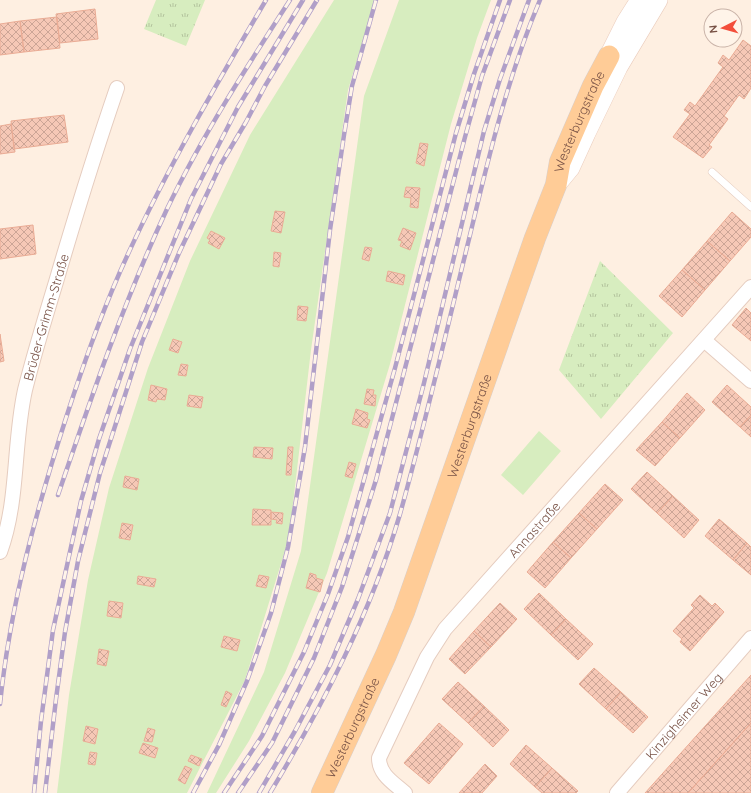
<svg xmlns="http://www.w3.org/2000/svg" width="751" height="793" font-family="Quicksand,sans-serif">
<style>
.park{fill:url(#park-tufts)}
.garden{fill:#d7edbf}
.building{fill:url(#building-cross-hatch);stroke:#eaac95}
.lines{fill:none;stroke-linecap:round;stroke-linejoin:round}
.service-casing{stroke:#e5ccbf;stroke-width:8}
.minor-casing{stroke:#e5ccbf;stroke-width:16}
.secondary-casing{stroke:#ebccbc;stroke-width:20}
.primary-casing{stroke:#d9cfcb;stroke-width:22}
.service{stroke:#fff;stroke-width:7}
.minor{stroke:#fff;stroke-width:14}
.secondary{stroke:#fff;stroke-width:19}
.primary{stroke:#ffcc97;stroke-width:21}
.rail-casing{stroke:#b09fc8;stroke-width:4.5}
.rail{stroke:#fff4e9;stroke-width:3;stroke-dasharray:9;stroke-linecap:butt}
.labels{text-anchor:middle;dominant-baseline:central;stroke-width:3;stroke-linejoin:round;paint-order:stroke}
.street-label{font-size:13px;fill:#785246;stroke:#fff4e9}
</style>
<defs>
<pattern id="park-tufts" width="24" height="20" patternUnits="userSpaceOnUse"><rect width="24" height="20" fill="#d7edbf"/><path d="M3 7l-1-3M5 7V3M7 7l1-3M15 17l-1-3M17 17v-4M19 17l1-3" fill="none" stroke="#b3c39d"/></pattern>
<pattern id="building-cross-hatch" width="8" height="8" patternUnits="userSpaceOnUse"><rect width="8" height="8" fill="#f6c8b6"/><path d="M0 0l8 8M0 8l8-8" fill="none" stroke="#cca596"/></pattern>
</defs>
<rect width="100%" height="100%" fill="#feefe1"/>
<path class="park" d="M156,0H205L186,46L144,29Z
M600,261L673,333L601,419L559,370Z"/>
<path class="garden" d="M334,0H375L348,90L311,350L289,538L245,680L187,793H57L69,695L88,580L109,488L148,368L190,261L250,135Z
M399,0H491L477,38L451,124L390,364L327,573L285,673L249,741L216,793H207L264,672L301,551L364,96Z
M539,431L561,451L523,495L501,475Z"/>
<path class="building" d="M95,9L98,39L60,43L56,14Z
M57,17L60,48L24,52L20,21Z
M20,21L24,52L0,55V24Z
M743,40L751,46V88L744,99L739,95L724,116L728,119L709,145L712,147L703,158L673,137L690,114L684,110L690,102L695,106L723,67L718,63L723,55L729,60Z
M64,115L68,142L14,149L11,121Z
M11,124L15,152L0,154V126Z
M420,143L428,144L424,166L416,163Z
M406,187L420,188L418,208L410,207L411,198L404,197Z
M275,211L285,212L281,233L271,231Z
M732,212L751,229V237L730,261L707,241Z
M33,225L36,254L0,259V229Z
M403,228L416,233L410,250L400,246L402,241L398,240Z
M211,231L225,238L219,249L208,243L210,240L207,238Z
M707,241L730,261L705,290L682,270Z
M365,247L372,248L369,261L362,259Z
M274,252L281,253L279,267L273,266Z
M682,270L705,290L682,317L659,296Z
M388,271L405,275L403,285L386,281Z
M298,306L308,307L306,321L297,320Z
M746,308L751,313V341L732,325Z
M0,334L4,361L0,362Z
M173,339L182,342L178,353L169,350Z
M181,364L188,365L186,376L178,375Z
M151,385L167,389L165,400L157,399L156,402L148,400Z
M727,385L751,407V415L740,427L712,402Z
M367,389L374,390L373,395H376L375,406L364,404Z
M687,393L705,410L680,438L662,422Z
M189,395L203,397L201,408L187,406Z
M356,409L368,413L367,419L370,420L367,428L352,424Z
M751,415V437L740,427Z
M662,422L680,438L655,466L636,450Z
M254,447L273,448L272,459L253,457Z
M288,447H293L291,475H286Z
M349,462L356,464L352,478L345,476Z
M647,472L673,496L657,513L631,489Z
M125,476L139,479L137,490L123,487Z
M605,484L623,500L597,529L579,513Z
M673,496L699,520L684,538L657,513Z
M253,509L271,510V525H252Z
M271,512L283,513L282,524L276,523L277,520L271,519Z
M579,513L597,529L571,558L553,542Z
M719,519L747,543L733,560L705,536Z
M122,523L133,525L130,540L119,538Z
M553,542L571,558L545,588L527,572Z
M747,543L751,547V575L733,560Z
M310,573L316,575V578L323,580L320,592L306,588Z
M259,575L269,577L266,588L256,586Z
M138,576L156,579L154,587L137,584Z
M539,593L566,619L551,635L524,609Z
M700,595L712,606L715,603L724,612L690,651L680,642L682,639L673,631L694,608L691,605Z
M109,601L123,603L121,618L107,616Z
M500,603L517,619L491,647L474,631Z
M566,619L593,644L578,660L551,635Z
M474,631L491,647L465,674L449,659Z
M224,636L240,640L237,651L221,647Z
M99,649L109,651L106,666L97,664Z
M594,668L621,692L606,709L579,684Z
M751,675V723L688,793H645Z
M458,682L484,706L468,723L442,699Z
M226,691L232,694L226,707L221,705Z
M621,692L648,717L633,733L606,709Z
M484,706L509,730L493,747L468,723Z
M439,723L463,744L429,784L404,763Z
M751,723V793H688Z
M86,726L98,729L95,744L83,741Z
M148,728L155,730L152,742L144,741Z
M143,743L158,748L155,758L139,753Z
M526,745L552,768L535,787L510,764Z
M90,752L97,753L95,765L88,764Z
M191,755L202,759L199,766L188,761Z
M485,764L497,776L482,793H459Z
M185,766L192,769L185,784L178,780Z
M552,768L578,791L576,793H542L535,787Z"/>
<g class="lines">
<defs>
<path id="service" d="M712,172L751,207"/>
<g id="minor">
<path d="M704,340L751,381"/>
<path id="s1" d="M0,552C19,500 13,444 25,390C34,354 45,318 56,282C75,217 95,152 117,88"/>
<path id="s2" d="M405,793C394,783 379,775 379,758L427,657L445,629L751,287"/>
<path id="s3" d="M617,793L751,638"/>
</g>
<path id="secondary" d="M609,56L626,22L640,0
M556,185L570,168L586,133L618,67L658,0"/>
<g id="primary">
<path id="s4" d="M322,793L386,655L404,612L535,238L556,185L560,162L593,86L609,56"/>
</g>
</defs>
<use href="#service" class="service-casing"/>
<use href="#minor" class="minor-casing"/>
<use href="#secondary" class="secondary-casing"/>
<use href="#primary" class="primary-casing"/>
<use href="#service" class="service"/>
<use href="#minor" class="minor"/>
<use href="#secondary" class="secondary"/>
<use href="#primary" class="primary"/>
<defs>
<path id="rail" d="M58,495C91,398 124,301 167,209C202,136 246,68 290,0
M0,704C10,606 36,511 66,418C84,362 103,308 128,254C168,167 217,83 266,0
M34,793L41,721L53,630L81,501L99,439L130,349L191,199L238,107L303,0
M45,793L56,699L65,632L78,561L100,473L142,342L179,253L221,164L246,122L265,86L317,0
M193,793L219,745L247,681L271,613L288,547L305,447L330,230L344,135L352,86L376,0
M224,793L262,736L304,652L328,594L348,537L395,368L456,133L474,74L500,0
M238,793L272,743L314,658L342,587L376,480L465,137L482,76L510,0
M259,793L295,731L330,665L358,599L390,513L424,383L484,131L500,79L529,0
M270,793C323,705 371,613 400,514C426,421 447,328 470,235C489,155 508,76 540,0"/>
</defs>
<use href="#rail" class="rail-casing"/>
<use href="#rail" class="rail"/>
</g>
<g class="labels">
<g class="street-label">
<text stroke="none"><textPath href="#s4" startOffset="720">Westerburgstraße</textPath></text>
<text stroke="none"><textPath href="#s1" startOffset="240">Brüder-Grimm-Straße</textPath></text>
<text stroke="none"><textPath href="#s4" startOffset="396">Westerburgstraße</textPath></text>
<text stroke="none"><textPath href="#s2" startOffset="324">Annastraße</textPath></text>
<text stroke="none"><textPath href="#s3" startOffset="102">Kinzigheimer Weg</textPath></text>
<text stroke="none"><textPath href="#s4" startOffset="72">Westerburgstraße</textPath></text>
</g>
</g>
<g transform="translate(723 28) rotate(264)"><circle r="19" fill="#fff4e9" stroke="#c9b3a8"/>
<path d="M0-3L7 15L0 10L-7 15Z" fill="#f34e3b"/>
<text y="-6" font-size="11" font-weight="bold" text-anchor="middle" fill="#785246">N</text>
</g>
</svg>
